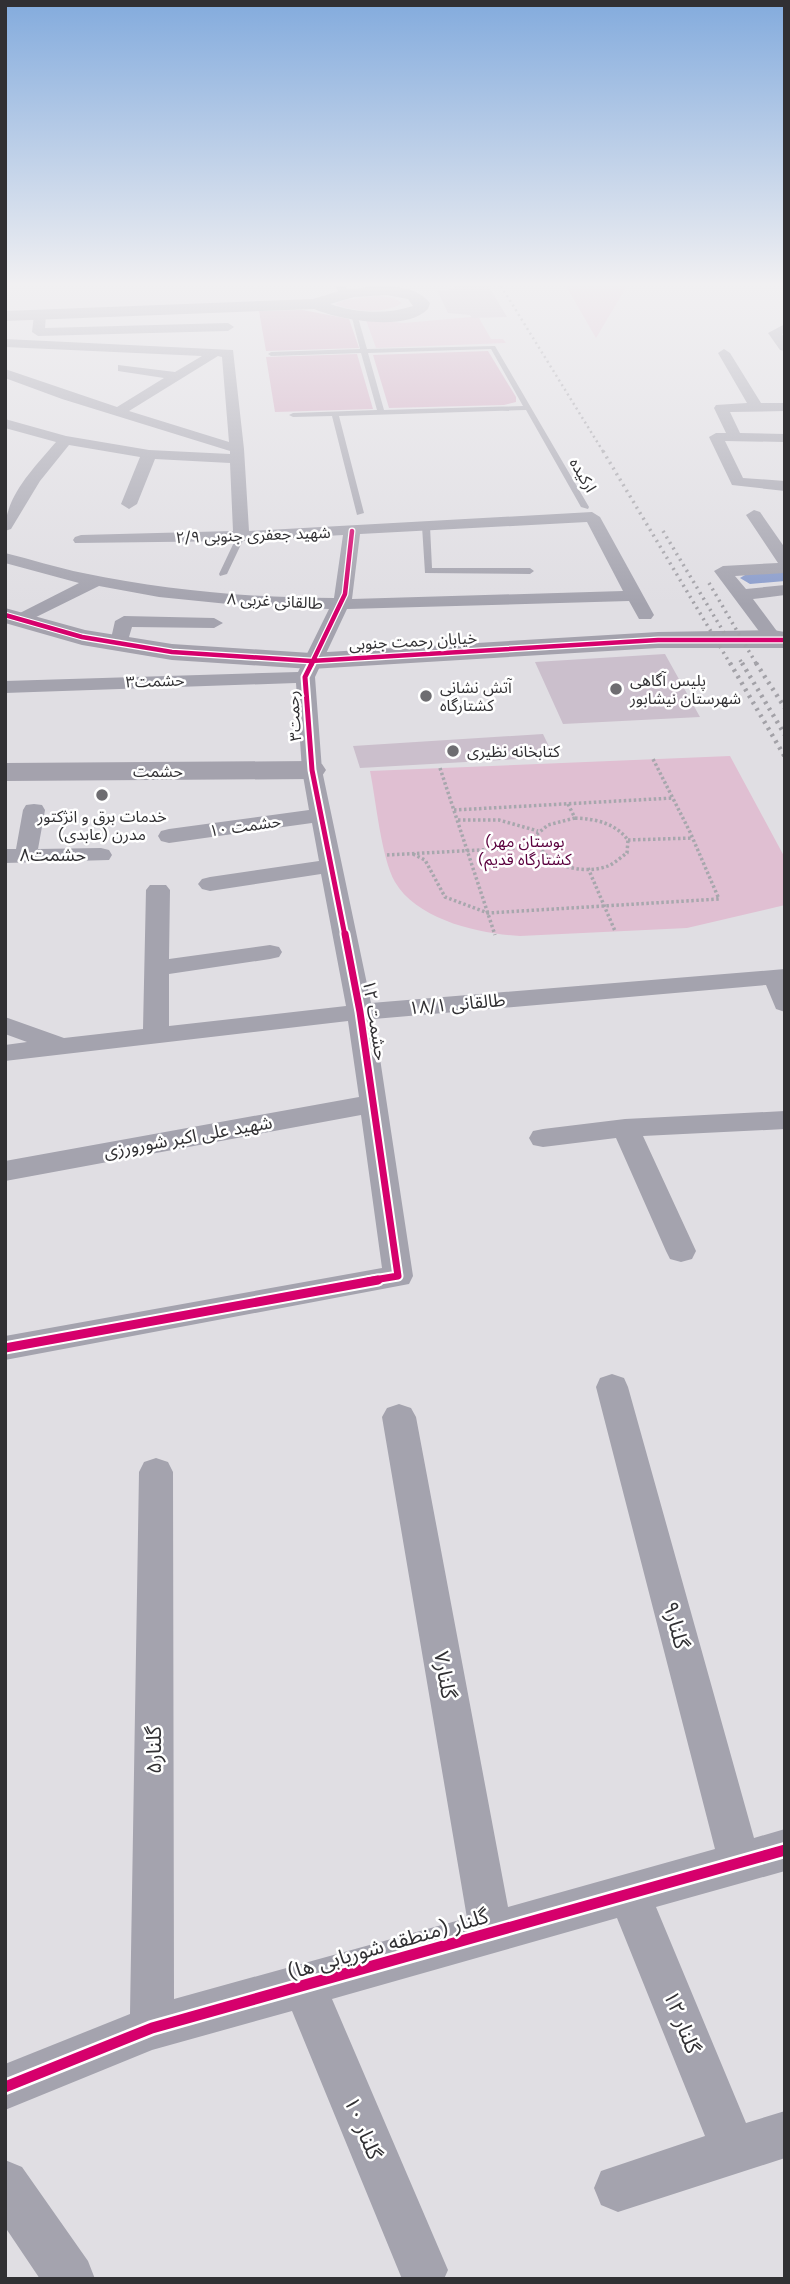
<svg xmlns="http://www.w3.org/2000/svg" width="790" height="2284" font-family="'DM Sans','Noto Sans Arabic',sans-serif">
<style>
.green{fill:#e0bfd2}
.forest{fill:#d2a9c1}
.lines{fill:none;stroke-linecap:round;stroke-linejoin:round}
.canal{fill:#8b9dcc;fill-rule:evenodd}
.building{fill:#cbbfcc}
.path{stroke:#a7a7ad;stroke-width:3.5;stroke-dasharray:2.5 2.5;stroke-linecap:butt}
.lane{fill:#a4a3ae;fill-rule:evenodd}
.street{fill:#a4a3ae;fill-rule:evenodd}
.secondary{fill:#a4a2ad;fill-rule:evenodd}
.rail-far2{stroke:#a2a1a7;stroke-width:2.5;stroke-dasharray:2 3.5;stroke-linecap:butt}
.rail-far1{stroke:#a2a1a7;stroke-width:3.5;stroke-dasharray:2 4.5;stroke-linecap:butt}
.rail{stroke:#a2a1a7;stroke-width:4.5;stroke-dasharray:2.5 5;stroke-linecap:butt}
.cycleway-far4-casing{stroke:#fff;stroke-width:7}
.cycleway-far3-casing{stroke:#fff;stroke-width:9}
.cycleway-far2-casing{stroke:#fff;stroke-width:11}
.cycleway-far1-casing{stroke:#fff;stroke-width:13}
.cycleway-casing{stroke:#fff;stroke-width:16}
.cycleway-far4{stroke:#d6006c;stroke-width:4.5}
.cycleway-far3{stroke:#d6006c;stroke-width:5}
.cycleway-far2{stroke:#d6006c;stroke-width:7}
.cycleway-far1{stroke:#d6006c;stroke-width:9}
.cycleway{stroke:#d6006c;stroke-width:11}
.poi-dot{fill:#6e6d71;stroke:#fff;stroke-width:2.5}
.labels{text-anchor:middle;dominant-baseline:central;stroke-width:5;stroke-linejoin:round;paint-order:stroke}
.far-street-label{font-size:16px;fill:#313033;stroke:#fff}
.far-poi-label{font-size:16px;fill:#313033;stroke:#fff;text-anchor:start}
.far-park-label{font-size:16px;fill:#5b003e;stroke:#fff}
.street-label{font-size:18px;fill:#313033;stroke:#fff}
.near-street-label{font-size:21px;fill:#313033;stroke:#fff}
</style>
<rect width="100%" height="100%" fill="#e0dee3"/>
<path class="green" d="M566,286H627L596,338Z
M377,296L394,298L402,303C387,314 352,312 335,304L345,300Z
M471,317L479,318L491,339H503L506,343L376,348L366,320L404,323Z
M730,756L785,858V905L687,928L520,936C480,934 417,920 395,882C381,857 376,800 370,771Z"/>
<path class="forest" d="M303,310L349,319L359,348L266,351L259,311Z
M488,351L516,397V402L504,405L389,408L373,355Z
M357,354L373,409L275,412L266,357Z"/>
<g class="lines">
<path class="canal" d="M785,569V581L750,584L740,578L750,572Z"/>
</g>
<path class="building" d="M454,285H488L507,317L472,318L470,315L448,313L437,290H450L449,288L455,287Z
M665,654L700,717L563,724L535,662Z
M543,734L554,757L360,768L353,746Z"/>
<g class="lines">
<path class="path" d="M440,768L495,935
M568,804L575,818
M454,810L673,798
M575,818C596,819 615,823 628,840L627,853C621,857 615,863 608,866C583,876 539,865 536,835L548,825Z
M458,820H499L538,831
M628,840L693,838
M413,854L425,860L445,897L488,913L719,899L690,832L653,759
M387,855L535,847
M588,868L615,931"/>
<path class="lane" d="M354,312L357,314L367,349L495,346L589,507L588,509L581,507L526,410L339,416L364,513L357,515L332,416L293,417L289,415L293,413L377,410L361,353L271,356L268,354L271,352L360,349L351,314ZM491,349L523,406L384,410L368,353Z
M426,524L430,526L432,568H530L534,571L530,574L425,573L422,526Z
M241,534L245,536L227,574L220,576L219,574L237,536Z"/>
<path class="street" d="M335,286H345L352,295L342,297Z
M40,311L46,315L45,328L228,323L234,327L228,331L38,336L32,332L34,315Z
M785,324V333L782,334L785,338V351L780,350L768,333Z
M5,339L233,350L244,449L249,531L592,512L600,517L654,615L651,619H639L629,601L347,609L315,677L322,770L371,1003L785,969V1012L776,1009L766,985L374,1019L413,1276L409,1284L5,1360V1336L382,1268L361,1115L5,1181V1161L359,1097L348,1021L5,1061V1045L27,1042L5,1034V1017L64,1038L143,1029L146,890L150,885H166L170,890L169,959L270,945L279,947L282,952L279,957L270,959L169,974V1026L346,1006L321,874L210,891L202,889L198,884L202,879L210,877L319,861L312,823L169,843L161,841L158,836L161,831L169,829L309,810L302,770L296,683L5,693V681L298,672L329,609L238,605L159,597L99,586L20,625L11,620L14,616L79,583L5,563V553C31,559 57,568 83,573C165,590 250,598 334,598L343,535L241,541L75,543L73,540L75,537L81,535L233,531L230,463L155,459L137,504L129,509L121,504L140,457L69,445L40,481L11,529L5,531C5,496 34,468 56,442L5,428V419L66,436L149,450L230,454V451L62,399L5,378V369L117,407L164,378L118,371V365L175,372L202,356L5,347ZM218,356L222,357L229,442L129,411ZM587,522L623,591L352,599L360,534Z
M724,349L730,353L761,403H785V411L730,412L740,433L785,434V442L725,441L743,478L785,481V491L732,485L709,437L716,433H726L714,408L716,405L747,403L718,353Z
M754,510L760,512L785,548V573L735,576L746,589L785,585V595L753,599L782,638L773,643L767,642L714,571L723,566L778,563L746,515Z
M124,616L214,618L223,623L214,628L132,627L126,647H112L110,643L115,621Z
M34,804L42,805L45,810L38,849L101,848L109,850L112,855L109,860L5,863V849H16L23,810L26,805Z
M785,1111V1129L643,1136L696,1251L692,1259L681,1262L670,1259L666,1251L616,1138L543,1147L533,1145L529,1138L533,1131L543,1129L625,1119Z
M612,1374L624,1378L628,1387L754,1838L785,1829V1871L656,1907L746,2123L785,2111V2158L618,2212L601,2205L594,2188L601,2171L705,2136L617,1918L332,1999L448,2270L444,2279H402L292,2011L152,2050L5,2110V2064L130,2014L139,1472L144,1462L156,1458L168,1462L173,1472L174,1999L467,1918L382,1417L387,1408L399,1404L411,1408L416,1417L508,1907L715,1849L596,1387L600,1378Z
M5,2160L22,2167L88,2261L95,2279H40L5,2227Z"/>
<path class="secondary" d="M374,286C394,286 416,286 430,303L428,309C406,332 340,320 314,309L5,321V311L313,299L339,291ZM387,295L408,299L413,306C386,315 356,313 330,304L354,297Z
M5,608L85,630L172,644L311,653L658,632L773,630L785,632V648H658L311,669L172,660L82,645L5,623Z
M312,761L322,764L326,770L322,776L312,779L5,781V763Z"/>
<path class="rail-far2" d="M501,286L604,453"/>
<path class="rail-far1" d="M603,451L731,665
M663,531L726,636
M709,583L757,665
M740,660L743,665"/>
<path class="rail" d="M730,663L785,757
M742,663L785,735
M756,663L785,708"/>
<defs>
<path id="cycleway-far4" d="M5,615L82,637L172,652L311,661L658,640H785
M311,665L345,594L352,531"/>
<path id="cycleway-far3" d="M312,663L305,677L312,770L345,936"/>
<path id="cycleway-far2" d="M345,934L360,1012L398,1276L368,1281"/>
<path id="cycleway-far1" d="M5,1348L378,1280"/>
<path id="cycleway" d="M5,2087L152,2028L785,1850"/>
</defs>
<use href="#cycleway-far4" class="cycleway-far4-casing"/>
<use href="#cycleway-far3" class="cycleway-far3-casing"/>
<use href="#cycleway-far2" class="cycleway-far2-casing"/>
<use href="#cycleway-far1" class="cycleway-far1-casing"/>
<use href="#cycleway" class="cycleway-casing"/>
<use href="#cycleway-far4" class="cycleway-far4"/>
<use href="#cycleway-far3" class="cycleway-far3"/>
<use href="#cycleway-far2" class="cycleway-far2"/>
<use href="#cycleway-far1" class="cycleway-far1"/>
<use href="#cycleway" class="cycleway"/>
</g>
<linearGradient id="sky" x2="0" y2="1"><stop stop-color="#83abdd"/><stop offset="0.47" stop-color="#f1f0f2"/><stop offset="1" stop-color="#f1f0f2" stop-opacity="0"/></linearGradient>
<rect width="790" height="605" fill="url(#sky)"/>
<g class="poi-dot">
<circle cx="616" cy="689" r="7"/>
<circle cx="426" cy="696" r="7"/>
<circle cx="453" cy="751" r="7"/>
<circle cx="102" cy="795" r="7"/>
</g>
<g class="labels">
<g class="far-street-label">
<text transform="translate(583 475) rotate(60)">ارکیده</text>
<text transform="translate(253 535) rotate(-2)">شهید جعفری جنوبی ۲/۹</text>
<text transform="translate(275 601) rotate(3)">طالقانی غربی ۸</text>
<text transform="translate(413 641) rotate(-3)">خیابان رحمت جنوبی</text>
<text transform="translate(155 681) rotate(-2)">حشمت۳</text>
<text transform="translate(294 716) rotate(-94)">رحمت۳</text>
<text x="158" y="771">حشمت</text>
<text transform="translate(245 826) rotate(-8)">حشمت ۱۰</text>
</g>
<g class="far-poi-label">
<text x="630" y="680">پلیس آگاهی<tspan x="630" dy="18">شهرستان نیشابور</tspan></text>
<text x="440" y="687">آتش نشانی<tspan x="440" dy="18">کشتارگاه</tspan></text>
<text x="467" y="751">کتابخانه نظیری</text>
<text x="102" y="816" text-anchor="middle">خدمات برق و انژکتور<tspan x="102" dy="18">مدرن (عابدی)</tspan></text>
</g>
<g class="far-park-label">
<text x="525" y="841">(بوستان مهر<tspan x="525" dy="18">(کشتارگاه قدیم</tspan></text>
</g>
<g class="street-label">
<text x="53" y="855">حشمت۸</text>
<text transform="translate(457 1004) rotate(-5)">طالقانی ۱۸/۱</text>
<text transform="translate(375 1020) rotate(81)">حشمت ۱۲</text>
<text transform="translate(188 1137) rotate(-10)">شهید علی اکبر شورورزی</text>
</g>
<g class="near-street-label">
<text transform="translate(676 1625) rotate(75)">گلنار۹</text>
<text transform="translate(445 1675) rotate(80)">گلنار۷</text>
<text transform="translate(154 1750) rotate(-90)">گلنار۵</text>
<text transform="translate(388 1944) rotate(-16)">گلنار (منطقه شوریابی ها)</text>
<text transform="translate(682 2022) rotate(68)">گلنار ۱۲</text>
<text transform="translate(363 2128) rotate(67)">گلنار ۱۰</text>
</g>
</g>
<rect width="790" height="2284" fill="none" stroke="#313033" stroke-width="14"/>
</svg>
